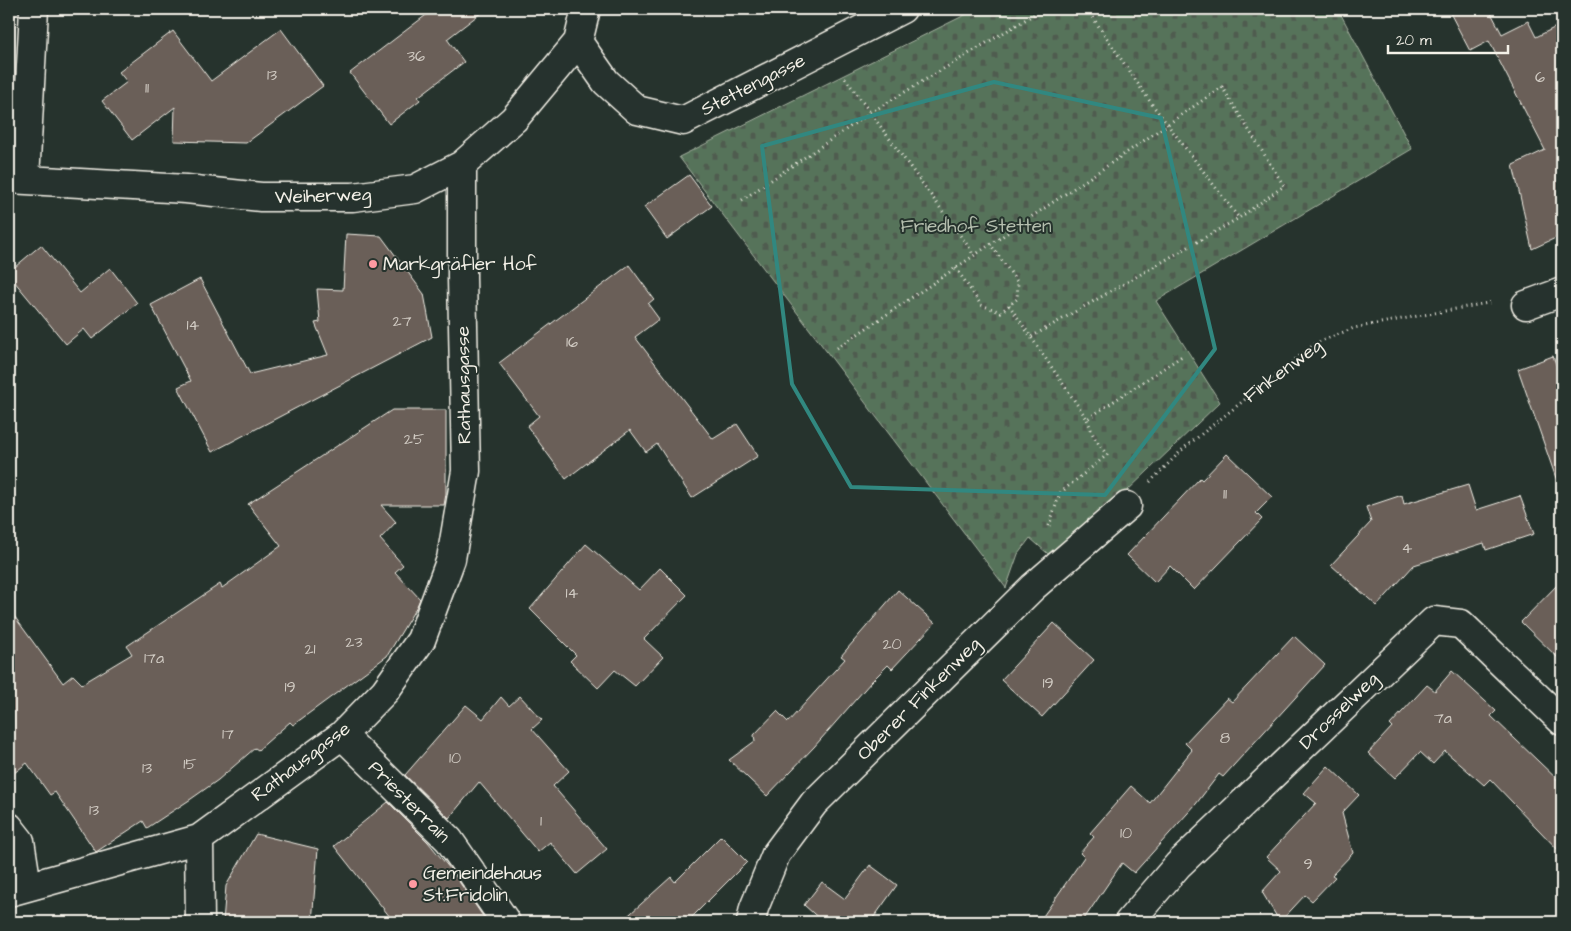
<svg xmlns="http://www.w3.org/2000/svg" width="1571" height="931" font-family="'Architects Daughter',sans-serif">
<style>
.cemetery{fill:url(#cemetery-stones);stroke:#a6b2a1}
.building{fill:#6a5e58;stroke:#f4f1e8}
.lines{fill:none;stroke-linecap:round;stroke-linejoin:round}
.street-casing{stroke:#f4f1e8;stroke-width:31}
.path{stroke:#f4f1e8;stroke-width:3;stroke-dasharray:1 4;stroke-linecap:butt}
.street{stroke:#26332d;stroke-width:28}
.marked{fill:none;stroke:#318880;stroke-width:4;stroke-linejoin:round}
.poi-dot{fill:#ff9aa2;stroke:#26332d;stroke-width:2}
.labels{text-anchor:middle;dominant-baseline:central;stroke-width:4;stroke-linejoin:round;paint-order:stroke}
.number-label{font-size:16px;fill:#d2ccc4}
.street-label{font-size:19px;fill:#f4f1e8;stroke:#26332d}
.park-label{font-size:19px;fill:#b5bfaf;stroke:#26332d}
.poi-label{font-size:19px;fill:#f4f1e8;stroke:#26332d;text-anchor:start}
</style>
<defs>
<pattern id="cemetery-stones" width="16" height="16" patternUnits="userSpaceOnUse" patternTransform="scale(1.25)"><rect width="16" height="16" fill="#57735a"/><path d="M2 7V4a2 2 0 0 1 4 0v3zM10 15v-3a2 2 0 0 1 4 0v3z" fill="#4f5b4f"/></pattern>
</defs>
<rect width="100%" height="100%" fill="#26332d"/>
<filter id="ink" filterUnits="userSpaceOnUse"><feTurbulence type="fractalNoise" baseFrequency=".02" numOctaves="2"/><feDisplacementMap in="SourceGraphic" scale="10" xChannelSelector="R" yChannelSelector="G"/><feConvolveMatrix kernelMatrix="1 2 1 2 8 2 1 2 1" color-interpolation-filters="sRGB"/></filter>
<g filter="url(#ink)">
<path class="cemetery" d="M977,9H1338L1412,149L1156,301L1220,402L1055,560L1030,538L1018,554L1006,588L679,157Z"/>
<path class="building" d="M434,9H486L447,39L464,62L418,97L420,100L389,124L350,73Z
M1448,9H1489L1502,34L1528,21L1536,37L1562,24V235L1532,249L1513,165L1545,150L1489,41L1470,51Z
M281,29L323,86L246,143L174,141L175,107L132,140L102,101L127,82L119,72L173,31L211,81Z
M689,175L712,206L667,239L644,207Z
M346,234L381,236L424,294L432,337L212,452L178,387L191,381L151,305L200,279L250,374L328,355L315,323L320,322L317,289L343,290Z
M41,245L80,293L110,268L137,303L92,339L84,329L66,344L9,275V272Z
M629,265L654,299L648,304L659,319L635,337L713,439L737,424L758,456L692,498L657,444L646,452L630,430L566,479L527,426L539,416L499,363Z
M1553,356L1562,381V480L1557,481L1518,369Z
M392,410H446V494L444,505H381L396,522L380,539L403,565L395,572L420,599L417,606L387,656L293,725L290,722L258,750L255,748L218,780L191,799L147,828L143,821L96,852L55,792L50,795L27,763L9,777V609L63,683L73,675L82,684L132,654L127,646L220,584L222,588L281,546L248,504Z
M1227,454L1272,497L1256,513L1262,519L1194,590L1170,566L1155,582L1127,555L1200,478L1202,480Z
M1468,485L1476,510L1520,496L1534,534L1486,550L1484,543L1414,565L1377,606L1331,565L1371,522L1366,507L1402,495L1404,504Z
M586,544L639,590L660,568L687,595L644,639L663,657L635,686L615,670L598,688L570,661L576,655L530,609Z
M1562,580V662L1521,622Z
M898,590L935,623L892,669L888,665L871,682L814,747L767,796L729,760L755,741L754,735L777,711L788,722L845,659L841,656Z
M1054,623L1094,660L1042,717L1001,680Z
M1294,636L1325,665L1223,777L1219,774L1196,804L1134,873L1122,863L1082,922H1039L1084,857L1080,853L1094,837L1090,833L1131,786L1150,803L1192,750L1185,743L1227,698L1232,702Z
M1452,671L1496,711L1491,716L1562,784V854L1490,779L1484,785L1445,751L1433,764L1420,752L1395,778L1368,753L1392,727L1390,725L1427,685L1435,691Z
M520,696L542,720L532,729L569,771L553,786L607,849L577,874L550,842L538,852L479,782L449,818L405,775L466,705L483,719L501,697L509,706Z
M1328,766L1359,795L1342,813L1353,853L1332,875L1335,877L1312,901L1305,895L1280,922L1262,892L1281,871L1266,857L1316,803L1304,793Z
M388,802L428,842L451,870L487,922H394L334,846Z
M256,834L318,849L312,922H223L226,886Z
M721,836L747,862L687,922H621L671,877L675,882Z
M870,865L897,885L872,920L875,922H823L804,905L822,882L845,899Z"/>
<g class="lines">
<defs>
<path id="street" d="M586,9L578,42L606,82L637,110L683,121L902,9
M9,179L186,189L261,197H353L415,189L462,165L514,119L578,42
M25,179L34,9
M1526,305L1562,292
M342,735L449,840L506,922
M9,827L20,841L27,886
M199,839L200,922
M9,892L199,839L342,735L385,691L421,640L451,559L466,471L462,277V165
M751,922L754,908L776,854L814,803L1033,587L1127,506
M1129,922L1178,865L1434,621L1461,624L1562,721"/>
</defs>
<use href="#street" class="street-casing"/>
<path class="path" d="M1087,9L1151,103L1239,218
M845,78L971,250L973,256
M742,200L870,113L1043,9
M956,268L981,305L1001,312L1017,299L1018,283L991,245
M1009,305L1087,419L1182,356
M837,348L1123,155L1222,87L1284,186L1239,218L1031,337
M1150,482L1184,448L1316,343L1354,328L1493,302
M1049,526L1060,493L1107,455L1094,437L1087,419"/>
<use href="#street" class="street"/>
</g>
</g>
<path class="marked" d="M994,82L1161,118L1215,349L1105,495L851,487L792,384L762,146Z"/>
<g class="poi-dot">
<circle cx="373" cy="264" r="5"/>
<circle cx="413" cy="884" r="5"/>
</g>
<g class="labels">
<g class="number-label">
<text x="416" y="56">36</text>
<text x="272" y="75">13</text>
<text x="1540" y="77">6</text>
<text x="147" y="88">11</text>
<text x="402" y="321">27</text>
<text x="193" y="325">14</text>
<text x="572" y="342">16</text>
<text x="414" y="439">25</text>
<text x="1225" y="494">11</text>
<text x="1407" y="548">4</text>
<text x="572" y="593">14</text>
<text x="354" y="642">23</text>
<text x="892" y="644">20</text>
<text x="310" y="649">21</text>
<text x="154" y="658">17a</text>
<text x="1048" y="683">19</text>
<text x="290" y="687">19</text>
<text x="1443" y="718">7a</text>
<text x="228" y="734">17</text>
<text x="1225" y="738">8</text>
<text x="455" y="758">10</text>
<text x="190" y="764">15</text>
<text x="147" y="768">13</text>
<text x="94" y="810">13</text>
<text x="541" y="821">1</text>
<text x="1126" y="833">10</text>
<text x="1308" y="864">9</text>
</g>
<g class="street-label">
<text transform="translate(753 85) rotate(-27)">Stettengasse</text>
<text transform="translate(323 196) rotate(-2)">Weiherweg</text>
<text transform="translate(1283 371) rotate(-37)">Finkenweg</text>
<text transform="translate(464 385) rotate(-91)">Rathausgasse</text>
<text transform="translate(919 699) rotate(-45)">Oberer Finkenweg</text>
<text transform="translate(1339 711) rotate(-44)">Drosselweg</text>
<text transform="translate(301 762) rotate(-37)">Rathausgasse</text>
<text transform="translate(409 802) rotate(45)">Priesterrain</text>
</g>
<g class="park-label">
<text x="976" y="226">Friedhof Stetten</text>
</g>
<g class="poi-label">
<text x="383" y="264">Markgräfler Hof</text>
<text x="423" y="873">Gemeindehaus<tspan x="423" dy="22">St.Fridolin</tspan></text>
</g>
</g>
<rect width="1571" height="931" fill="none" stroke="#26332d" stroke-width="30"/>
<rect x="15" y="15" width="1541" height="901" fill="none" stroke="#f4f1e8" stroke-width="2" filter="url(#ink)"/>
<path d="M1388 45v8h120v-8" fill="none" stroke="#f4f1e8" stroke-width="2.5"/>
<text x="1396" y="45" font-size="15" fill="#f4f1e8" stroke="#26332d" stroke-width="4" paint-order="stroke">20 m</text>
</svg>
